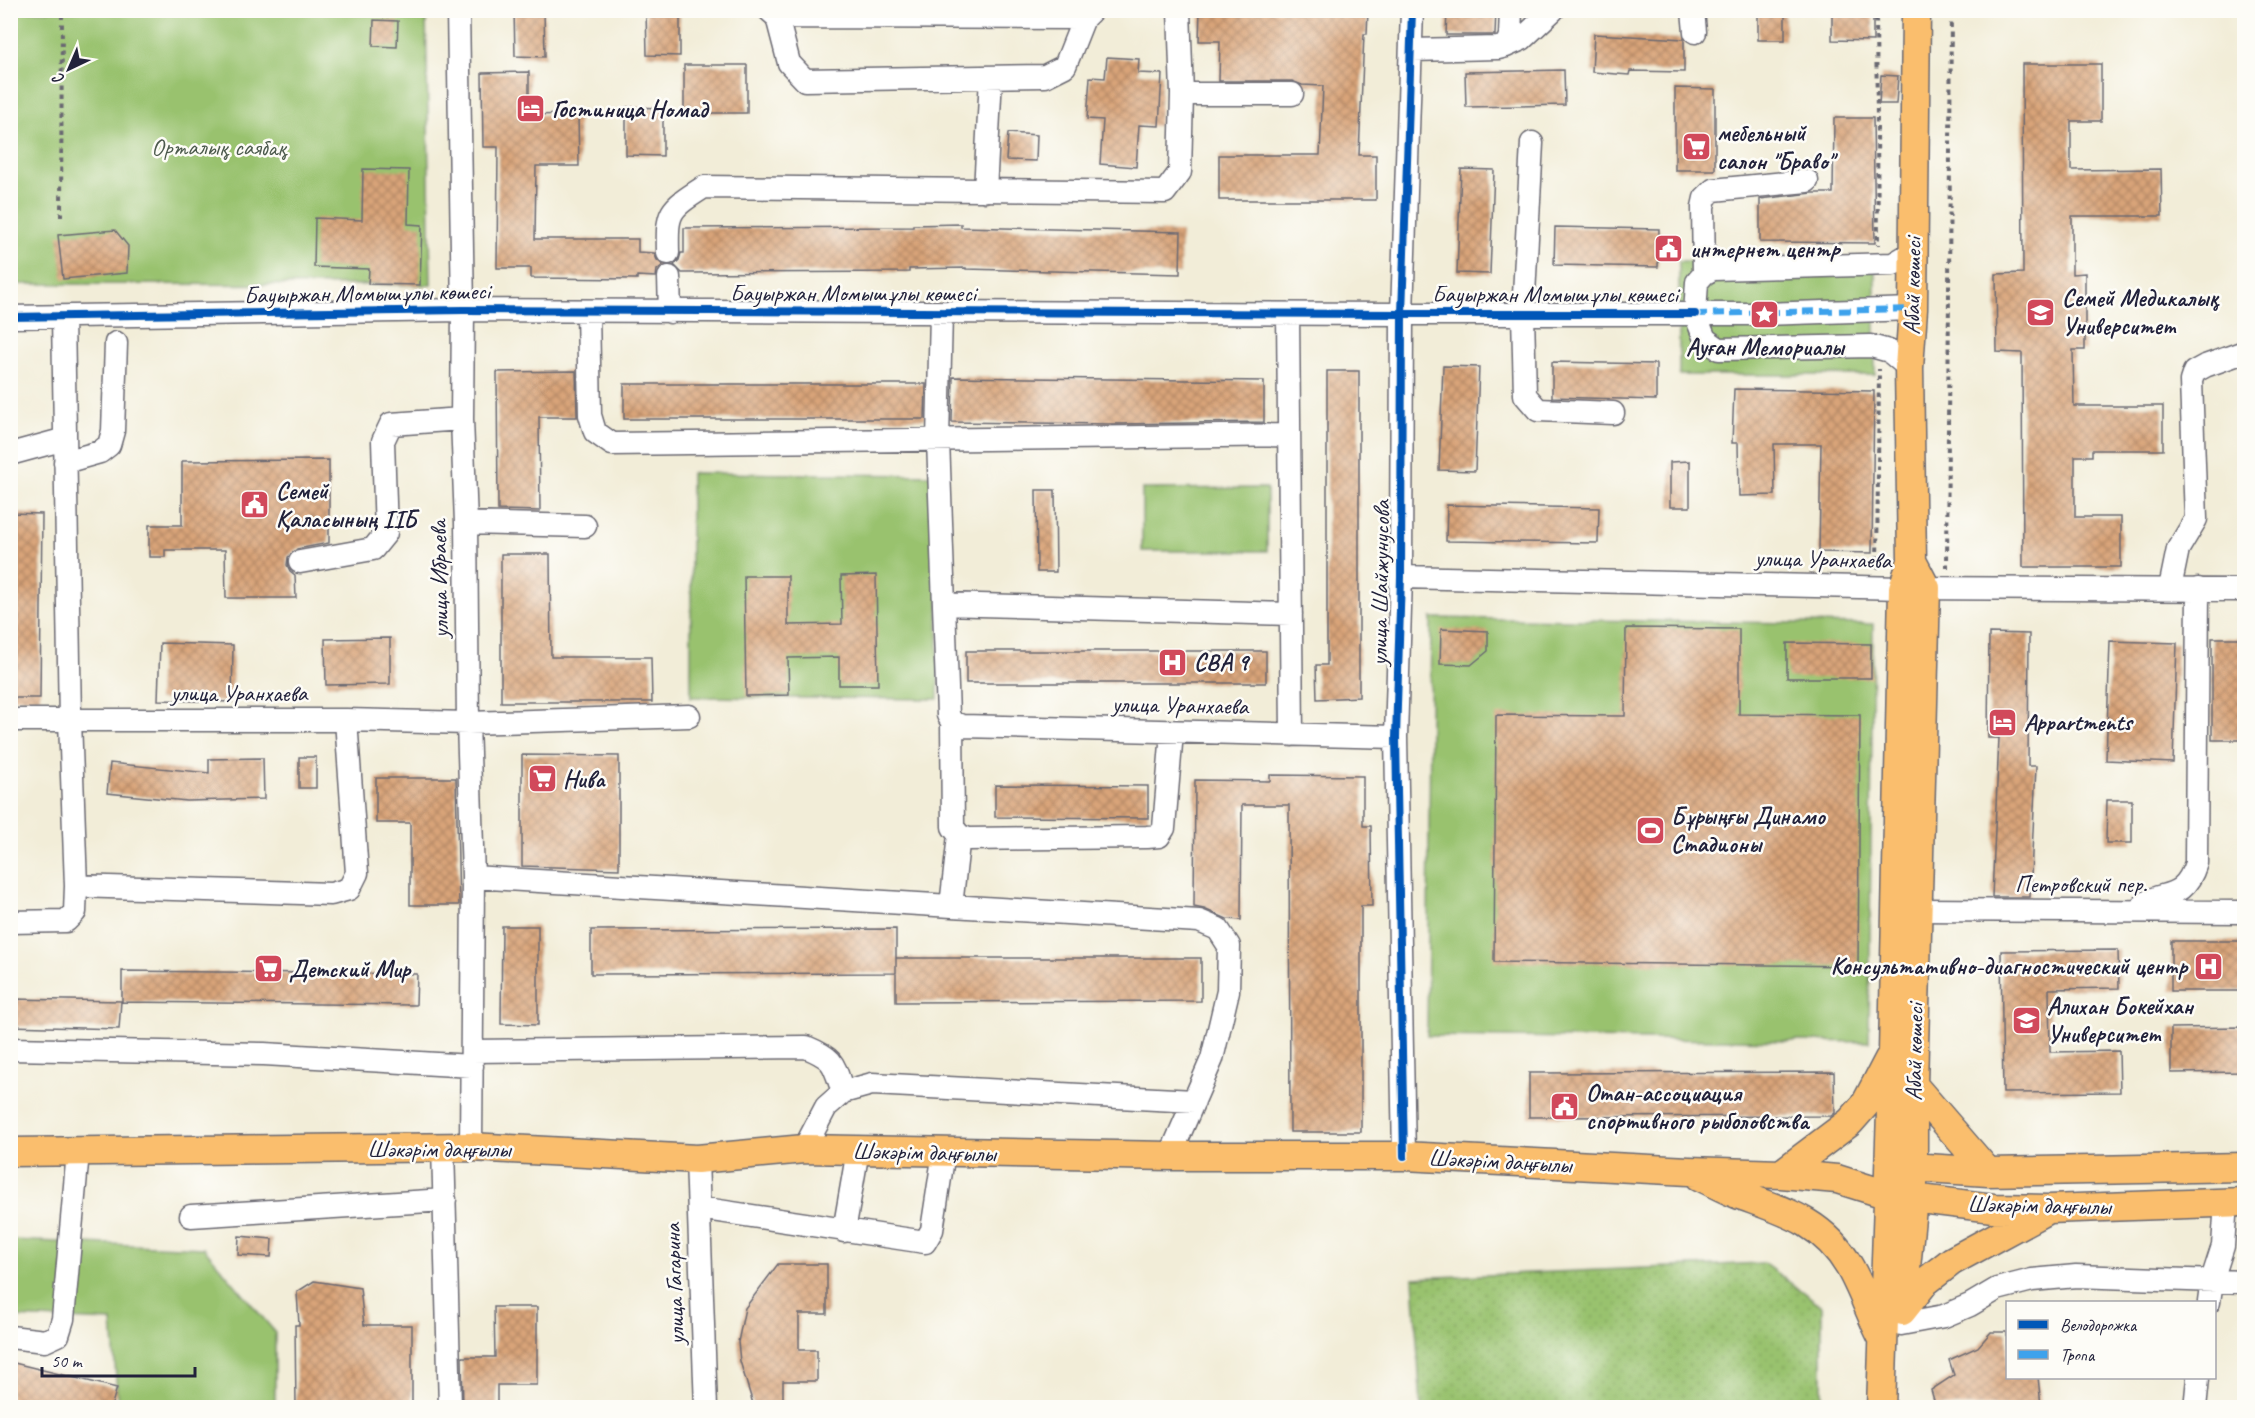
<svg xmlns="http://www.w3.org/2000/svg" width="2255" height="1418" font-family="Caveat,sans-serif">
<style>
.grass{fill:url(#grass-dots);stroke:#5e7254;stroke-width:1.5}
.park{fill:#99c26e;stroke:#5e7254;stroke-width:1.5}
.building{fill:url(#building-cross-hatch)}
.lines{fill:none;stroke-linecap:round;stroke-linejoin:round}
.minor-casing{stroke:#6b6972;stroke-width:25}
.major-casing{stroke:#6b6972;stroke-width:31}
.path{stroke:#6b6972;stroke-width:4;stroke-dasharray:4.5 4.5;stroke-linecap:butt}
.minor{stroke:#fff;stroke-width:22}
.major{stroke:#fabe6d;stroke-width:28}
.quiet{stroke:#3ea2ec;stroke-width:6;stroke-dasharray:12 6;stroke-linecap:butt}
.cycleway-casing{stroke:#fdfcf7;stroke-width:11}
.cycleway{stroke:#0057b8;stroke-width:8}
.labels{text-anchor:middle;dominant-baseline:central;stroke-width:5;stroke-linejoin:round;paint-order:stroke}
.poi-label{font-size:24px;font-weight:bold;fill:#22223b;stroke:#fdfcf7;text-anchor:start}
.park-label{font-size:24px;fill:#4c5a4d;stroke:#fdfcf7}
.street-label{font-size:24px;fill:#22223b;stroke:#fdfcf7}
</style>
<defs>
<pattern id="grass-dots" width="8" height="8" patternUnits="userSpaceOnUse" patternTransform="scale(1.5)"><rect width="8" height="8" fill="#99c26e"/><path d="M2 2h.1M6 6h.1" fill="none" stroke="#84a660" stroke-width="1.8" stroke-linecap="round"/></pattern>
<pattern id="building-cross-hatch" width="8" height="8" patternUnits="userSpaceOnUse" patternTransform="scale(1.5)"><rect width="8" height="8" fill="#d9a479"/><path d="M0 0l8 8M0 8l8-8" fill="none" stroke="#b08564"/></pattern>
</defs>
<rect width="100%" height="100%" fill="#fdfcf7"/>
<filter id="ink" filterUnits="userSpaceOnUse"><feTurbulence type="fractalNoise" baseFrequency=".0167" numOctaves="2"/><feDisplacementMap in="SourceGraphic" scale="12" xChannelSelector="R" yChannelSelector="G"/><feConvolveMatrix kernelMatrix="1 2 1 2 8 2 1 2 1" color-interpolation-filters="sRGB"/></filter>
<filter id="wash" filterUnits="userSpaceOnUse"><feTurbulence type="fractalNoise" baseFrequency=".008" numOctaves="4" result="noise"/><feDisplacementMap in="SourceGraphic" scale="24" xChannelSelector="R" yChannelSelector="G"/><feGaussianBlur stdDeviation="1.35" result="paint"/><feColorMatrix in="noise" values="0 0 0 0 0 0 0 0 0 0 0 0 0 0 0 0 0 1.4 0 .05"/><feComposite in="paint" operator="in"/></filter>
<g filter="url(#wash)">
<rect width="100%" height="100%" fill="#f2edd8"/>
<path class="grass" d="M1763,1263L1822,1306V1407H1421L1413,1278Z"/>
<path class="park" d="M11,11H426L431,285L11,284Z
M1679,261H1875V375H1679Z
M691,473L939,475L938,699L691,697Z
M1267,488V551H1142V489Z
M1431,618L1873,624L1869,1042L1427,1036Z
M11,1240L204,1248L275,1332V1407H118L112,1321L11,1317Z"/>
<g id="blocks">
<path class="building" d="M514,10H544L545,57L515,56Z
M646,10H680V56L647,55Z
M1200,10H1368L1367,34H1364L1359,155H1376V200H1219V155H1320L1323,86L1302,85L1292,81H1219L1220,41H1199Z
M1447,10H1496L1495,35H1446Z
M1758,10H1785V40H1758Z
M1832,10H1873V41L1832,40Z
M374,20L398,21L397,47L373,46Z
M1594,34L1684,39V72L1630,71L1629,75L1592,72Z
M1107,57L1139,59L1138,73L1162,74L1159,126L1139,125L1136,167L1100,164L1103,120L1087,119L1090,77L1105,78Z
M2022,64H2101V121H2071V170L2161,169L2162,216H2072V274L2085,273V350H2073L2074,406H2163V450H2092V456H2075V517H2121V567H2023L2022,353L1997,352L1996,274L2023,273Z
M684,65H747V113H684Z
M1564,70L1565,105L1466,107L1465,72Z
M529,72V115L578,114L579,166H536L535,239H638V252L654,253L657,260L663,265L657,270L656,277L637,276V279L531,278V268H497L498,147H483L482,73Z
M1881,75L1898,76L1896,104H1879Z
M1675,88L1715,89V170H1675Z
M626,107L663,108V156L626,155Z
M1834,118H1873L1875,243L1760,242V199L1813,193H1833Z
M1008,133L1037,135L1036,161L1006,160Z
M363,169L409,170L408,224L422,225L420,285L368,284L369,269L314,267L315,218L362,220Z
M1461,169L1494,170L1490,274L1457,273Z
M961,224V227L1181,232L1180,274L966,269V268L909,269V272L682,273L674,265L679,260L681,253H684V228L913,227V225Z
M1555,227L1659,229L1658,267L1554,265Z
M115,230L128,246L127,273L63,279L58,235Z
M1552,362L1656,364V400L1552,397Z
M1443,366L1479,367L1475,471L1439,470Z
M576,371L577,417H539L540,511L498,510L497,372Z
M1327,371H1359V697L1317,699L1316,665H1327Z
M953,377L1264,381V422L1115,424L952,422Z
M624,384H926L925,419H624Z
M1734,389L1874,391L1872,553L1819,552L1821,444H1774L1775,495L1739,496L1738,443H1732Z
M329,460V543L297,549L288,557L287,565L290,571L295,575L296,598H226L225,550H165V557H149V525H182V461Z
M1690,461V507H1670V462Z
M1036,490H1055L1056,572H1037Z
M1447,505L1599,508L1598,543L1446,541Z
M10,513L42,514L40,698H10Z
M501,554H550L551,657H651L652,702H501Z
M876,575L878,685H839V657L788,658L789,695L746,696L744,576H788V625L842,624L841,576Z
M1626,628L1739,629V714L1860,715L1858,966L1494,962L1496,715L1625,716Z
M1441,629L1488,631V651L1471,665L1440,664Z
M1989,633L2029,634L2028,766H2036L2030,897H1992L1999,738H1988Z
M390,638V684L326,685L325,639Z
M2212,638H2244V740H2212Z
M2110,641L2177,643L2173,763L2106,760Z
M160,643L233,645L232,702L158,700Z
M1787,643L1871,644V678H1787Z
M966,651H1266V683H966Z
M522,755L619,756V869L522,866Z
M299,757H316V788H299Z
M263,758L264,799L187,801L107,793L110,763L209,773V759Z
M1270,775L1363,776V826H1371L1372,906H1361V1132H1290L1289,805H1242L1241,920L1227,919L1204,909L1194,907L1195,780L1270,781Z
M376,778H456L459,905H410V823H376Z
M995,785L1148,786V818L995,817Z
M2107,800H2132V843H2106Z
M502,926H538V1025L501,1024Z
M896,929V973L591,974V930Z
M2171,941H2244V991H2171Z
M2118,950L2119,988L2049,989L2050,1052L2119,1051L2120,1092L2003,1093L2001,951Z
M896,958H1201V1001L896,1002Z
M122,971L417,974L416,1005L122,1002Z
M10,999L121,1001L119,1029L10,1026Z
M2244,1027V1072L2171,1073V1028Z
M1834,1072L1835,1113L1831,1116L1529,1117V1073Z
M239,1236L272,1239L271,1257L238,1255Z
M778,1264H827V1314H799V1350H817V1381H783V1407H754L740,1361L738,1342L745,1308Z
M314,1281L360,1288L364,1325H412V1407H296L295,1325H299L297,1292Z
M494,1307H537V1385H497V1407H463L462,1357H495Z
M1991,1332H2007V1377H2038L2041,1406L1936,1407L1931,1390L1954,1375L1949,1360L1978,1347Z
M10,1362L117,1388L111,1407H10Z"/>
</g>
</g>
<g filter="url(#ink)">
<use href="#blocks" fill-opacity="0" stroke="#6b6972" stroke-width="1.5"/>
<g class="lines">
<defs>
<path id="minor" d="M458,10L463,310L462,419L466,523L468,723L473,877L471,1147
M769,10L777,17L789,63L805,80L1045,76L1065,66L1084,18L1092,10
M1693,10L1695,32
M777,17L1084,18
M1506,46L1522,39L1553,10
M1412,50L1498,48L1506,46L1510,36L1511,10
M1182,94H1292
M1532,143L1523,314L1525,395L1538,410L1613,413
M985,191L991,77
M668,253C667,211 668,210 704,187L1165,192L1180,172L1182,94L1179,10
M1704,274L1703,207L1705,198L1713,190L1807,181
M669,277L670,312
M588,311L590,415L595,432L612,444L1289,435
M941,313L938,440L948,715L952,722L962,726L1396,737
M1288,314L1292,735
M10,317L463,310L1402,314H1761L1913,309
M63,317L70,720L76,886
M1909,368L1889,351L1871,346L1719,349L1705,339L1695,314L1697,282L1704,274L1713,269L1893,264L1913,252
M10,454L65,439
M65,462L100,452L109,445L113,431L116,343
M466,523L585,526
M300,562L373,549L386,533L383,441L391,424L462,419
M1401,577L1903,588L2244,590
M2170,588L2178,549L2196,519L2191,381L2194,372L2205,366L2244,352
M944,604L1291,614
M10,720H346L468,723L689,716
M952,722L953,827L959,835L968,839L1147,837L1159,836L1164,828L1172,732
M473,877L1199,921L1218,929L1229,946L1228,991L1212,1059L1170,1156
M951,906L959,835
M1918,910L2244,912
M2139,911C2154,886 2182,908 2196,863L2198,589
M10,922L66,921L75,912L76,886L331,894L349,889L357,873L346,720
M10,1049L264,1054L472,1066
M472,1051L806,1047C835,1059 833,1063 843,1092
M443,1147L450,1408
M804,1149L826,1107L843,1092L872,1084L1194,1101
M1404,1156L1396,737L1401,577L1402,314L1412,10
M697,1159L706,1408
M699,1208L925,1242L932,1230L944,1152
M191,1216L445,1200
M844,1231L858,1150
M2209,1302L2212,1280L2223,1246L2226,1202
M1901,1324L1944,1316L1970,1305L1997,1289L2032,1280L2076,1276L2244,1282
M10,1337L45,1341L58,1335L63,1319L78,1152
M2195,1408L2198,1378"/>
<path id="major" d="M1913,1085L1988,1172
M10,1152L471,1147L697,1159L804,1149L1170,1156H1404L1689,1171L1781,1174L1837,1179L1888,1195L1993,1208L2049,1209L2244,1202
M1896,1166L1988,1172L2244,1167
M1781,1174L1850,1122L1865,1105L1889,1059
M1699,1176C1712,1182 1724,1189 1737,1194C1783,1211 1822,1220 1849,1266C1862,1288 1870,1314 1882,1337
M1902,1308L1913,1198V1085L1926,588L1912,561
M1902,1311L1925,1282L1952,1261L2048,1209
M1881,1408L1893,1052L1903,588L1912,561L1909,368L1913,309L1916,10"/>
</defs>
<use href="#minor" class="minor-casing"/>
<use href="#major" class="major-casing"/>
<path class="path" d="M1876,10L1878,245
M61,217L62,10
M1947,568L1951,10
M1877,569L1879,369"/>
<use href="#minor" class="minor"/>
<use href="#major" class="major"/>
<path class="quiet" d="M1695,314L1913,309"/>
<defs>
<path id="cycleway" d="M10,317L463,310L1402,314H1695
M1404,1156L1396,737L1401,577L1402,314L1412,10"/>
</defs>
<use href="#cycleway" class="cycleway-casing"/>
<use href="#cycleway" class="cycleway"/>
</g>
</g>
<defs>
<symbol id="hotel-square" viewBox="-11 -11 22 22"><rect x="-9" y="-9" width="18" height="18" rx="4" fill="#d1495b" stroke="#fdfcf7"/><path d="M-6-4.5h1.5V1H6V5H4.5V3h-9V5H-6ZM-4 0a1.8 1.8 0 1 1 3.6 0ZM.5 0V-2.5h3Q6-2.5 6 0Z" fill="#fff"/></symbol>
<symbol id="supermarket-square" viewBox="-11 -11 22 22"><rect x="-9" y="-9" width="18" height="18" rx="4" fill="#d1495b" stroke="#fdfcf7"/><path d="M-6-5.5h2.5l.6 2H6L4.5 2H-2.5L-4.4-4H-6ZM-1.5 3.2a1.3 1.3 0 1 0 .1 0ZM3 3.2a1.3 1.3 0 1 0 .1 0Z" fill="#fff"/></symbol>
<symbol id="civic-square" viewBox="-11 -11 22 22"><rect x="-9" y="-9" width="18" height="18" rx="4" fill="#d1495b" stroke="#fdfcf7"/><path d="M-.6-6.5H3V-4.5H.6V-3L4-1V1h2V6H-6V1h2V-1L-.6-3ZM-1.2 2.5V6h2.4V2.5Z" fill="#fff"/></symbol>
<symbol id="university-square" viewBox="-11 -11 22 22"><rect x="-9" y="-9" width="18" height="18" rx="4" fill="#d1495b" stroke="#fdfcf7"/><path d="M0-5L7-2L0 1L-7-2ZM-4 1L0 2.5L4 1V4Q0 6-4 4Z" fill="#fff"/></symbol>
<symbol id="sight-square" viewBox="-11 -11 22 22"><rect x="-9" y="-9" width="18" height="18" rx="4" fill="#d1495b" stroke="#fdfcf7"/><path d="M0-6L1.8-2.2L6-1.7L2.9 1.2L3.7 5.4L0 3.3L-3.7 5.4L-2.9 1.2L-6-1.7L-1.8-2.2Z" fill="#fff"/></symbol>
<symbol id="hospital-square" viewBox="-11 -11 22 22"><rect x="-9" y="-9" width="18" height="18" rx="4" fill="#d1495b" stroke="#fdfcf7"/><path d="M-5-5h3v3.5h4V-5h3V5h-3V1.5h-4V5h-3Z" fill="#fff"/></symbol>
<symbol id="stadium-square" viewBox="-11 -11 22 22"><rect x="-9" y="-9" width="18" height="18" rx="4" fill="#d1495b" stroke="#fdfcf7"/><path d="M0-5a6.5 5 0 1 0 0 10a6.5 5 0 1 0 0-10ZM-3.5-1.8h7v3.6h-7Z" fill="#fff"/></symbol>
</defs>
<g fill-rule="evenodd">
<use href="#hotel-square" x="514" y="92" width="33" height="33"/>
<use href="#supermarket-square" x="1680" y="130" width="33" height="33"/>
<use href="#civic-square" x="1652" y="232" width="33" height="33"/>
<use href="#university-square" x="2024" y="296" width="33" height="33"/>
<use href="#sight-square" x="1748" y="298" width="33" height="33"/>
<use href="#civic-square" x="238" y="488" width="33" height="33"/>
<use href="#hospital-square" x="1156" y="646" width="33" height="33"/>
<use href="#hotel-square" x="1986" y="706" width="33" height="33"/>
<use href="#supermarket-square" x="526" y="762" width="33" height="33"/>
<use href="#stadium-square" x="1634" y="814" width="33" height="33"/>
<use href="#hospital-square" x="2192" y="950" width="33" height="33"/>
<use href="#supermarket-square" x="252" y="952" width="33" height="33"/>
<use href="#university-square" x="2010" y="1004" width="33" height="33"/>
<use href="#civic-square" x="1548" y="1090" width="33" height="33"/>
</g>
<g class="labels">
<g class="poi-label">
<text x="552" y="109">Гостиница Номад</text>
<text x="1717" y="133">мебельный<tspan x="1717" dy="28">салон "Браво"</tspan></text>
<text x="1690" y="249">интернет центр</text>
<text x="2062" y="298">Семей Медикалық<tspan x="2062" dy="28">Университет</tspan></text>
<text x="1765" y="347" text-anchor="middle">Ауған Мемориалы</text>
<text x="276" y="491">Семей<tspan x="276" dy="28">Қаласының ІІБ</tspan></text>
<text x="1194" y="662">СВА 9</text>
<text x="2024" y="722">Appartments</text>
<text x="563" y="779">Нива</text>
<text x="1671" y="816">Бұрыңғы Динамо<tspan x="1671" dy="28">Стадионы</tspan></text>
<text x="2187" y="966" text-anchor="end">Консультативно-диагностический центр</text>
<text x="289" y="969">Детский Мир</text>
<text x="2047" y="1006">Алихан Бокейхан<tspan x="2047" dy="28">Университет</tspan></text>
<text x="1586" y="1093">Отан-ассоциация<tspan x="1586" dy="28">спортивного рыболовства</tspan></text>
</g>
<g class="park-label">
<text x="219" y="147">Орталық саябақ</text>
</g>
<g class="street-label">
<text transform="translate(1912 286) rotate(-89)">Абай көшесі</text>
<text transform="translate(367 293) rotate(-1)">Бауыржан Момышұлы көшесі</text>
<text x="853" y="293">Бауыржан Момышұлы көшесі</text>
<text x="1555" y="294">Бауыржан Момышұлы көшесі</text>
<text transform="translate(1823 559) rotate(1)">улица Уранхаева</text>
<text transform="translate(439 579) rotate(-91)">улица Ибраева</text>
<text transform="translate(1380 583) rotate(-89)">улица Шайжунусова</text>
<text x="239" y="693">улица Уранхаева</text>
<text transform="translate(1180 705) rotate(1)">улица Уранхаева</text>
<text x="2081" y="884">Петровский пер.</text>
<text transform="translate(1914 1052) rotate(-89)">Абай көшесі</text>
<text x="439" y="1149">Шәкәрім даңғылы</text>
<text transform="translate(924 1152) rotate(1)">Шәкәрім даңғылы</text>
<text transform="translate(1500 1161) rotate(3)">Шәкәрім даңғылы</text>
<text transform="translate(2039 1205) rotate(1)">Шәкәрім даңғылы</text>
<text transform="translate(674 1284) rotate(-92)">улица Гагарина</text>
</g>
</g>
<rect width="2255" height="1418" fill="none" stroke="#fdfcf7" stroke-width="36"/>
<rect x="2006" y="1301" width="210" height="78" fill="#fdfcf7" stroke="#a5a5ac" stroke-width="1.5"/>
<rect x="2018" y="1320" width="30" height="9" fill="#0057b8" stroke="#a5a5ac" stroke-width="1.5"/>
<text x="2060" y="1331" font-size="18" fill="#22223b">Велодорожка</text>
<rect x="2018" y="1350" width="30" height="9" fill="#3ea2ec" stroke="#a5a5ac" stroke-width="1.5"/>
<text x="2060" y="1361" font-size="18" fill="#22223b">Тропа</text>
<g transform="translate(69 69) rotate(224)" stroke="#fdfcf7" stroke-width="4.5" paint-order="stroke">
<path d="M0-4.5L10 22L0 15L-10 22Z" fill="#22223b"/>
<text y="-9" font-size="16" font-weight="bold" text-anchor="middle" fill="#22223b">С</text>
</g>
<path d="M42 1367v9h153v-9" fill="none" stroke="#22223b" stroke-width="3"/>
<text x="51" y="1367" font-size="18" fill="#22223b" stroke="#fdfcf7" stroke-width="4.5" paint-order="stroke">50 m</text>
</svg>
